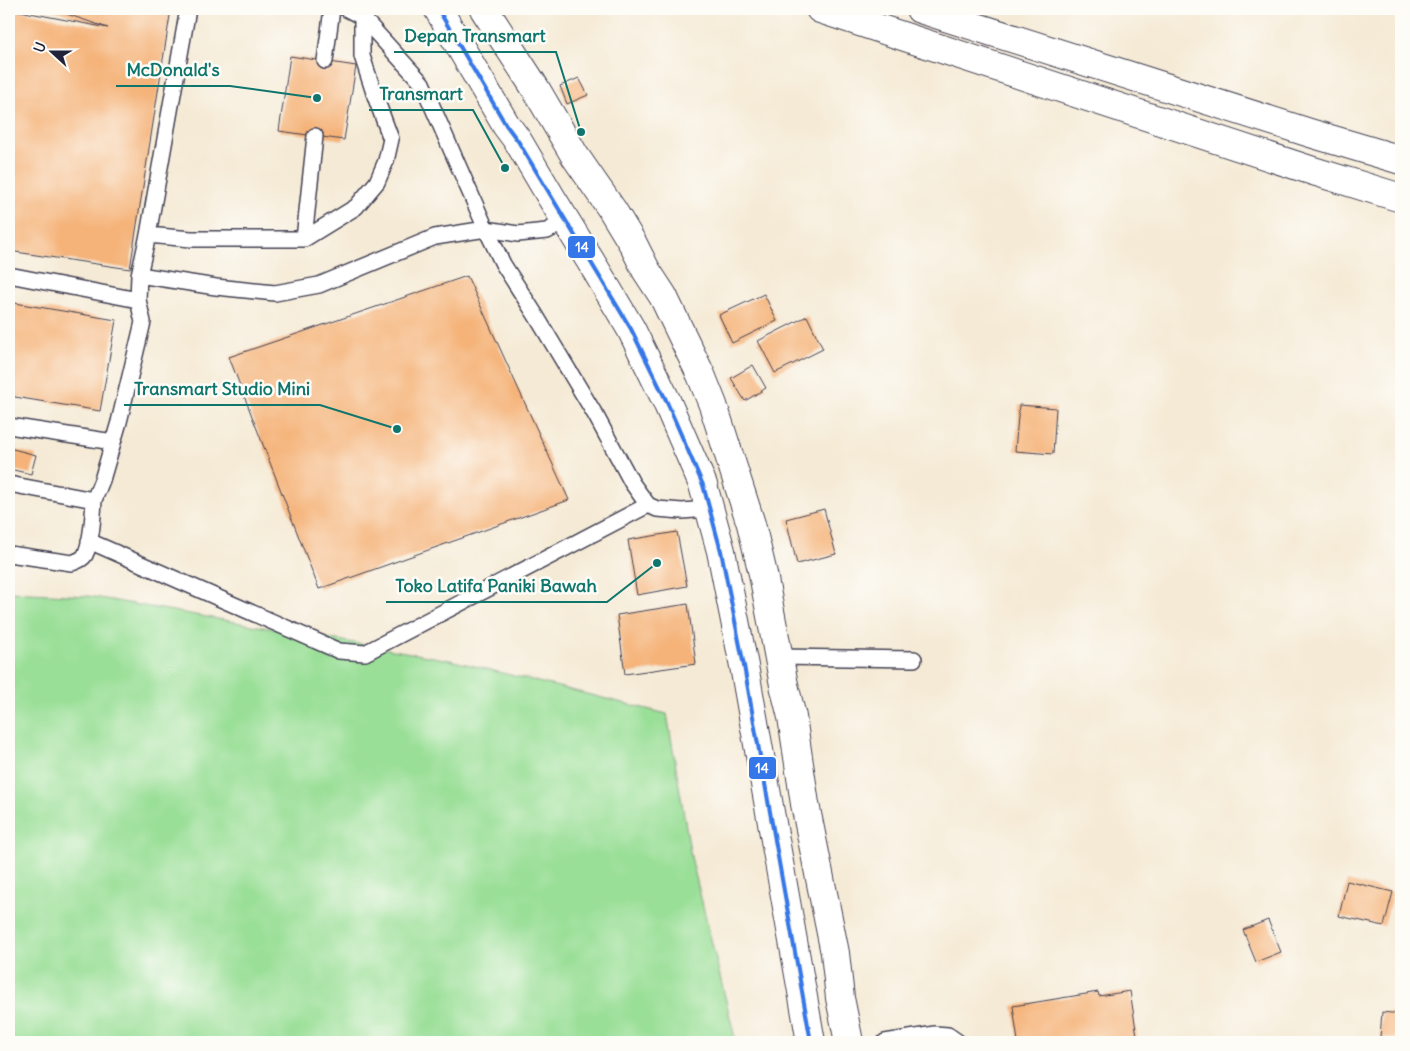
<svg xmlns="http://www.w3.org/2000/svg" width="1410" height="1051" font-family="Delius,sans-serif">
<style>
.green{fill:#9adf97;stroke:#5e8069}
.building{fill:#f5b379}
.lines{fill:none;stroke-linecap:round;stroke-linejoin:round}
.service-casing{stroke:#424052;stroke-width:18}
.trunk-casing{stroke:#424052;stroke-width:30}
.service{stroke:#fff;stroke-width:15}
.trunk{stroke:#fff;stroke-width:28}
.bus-1-casing{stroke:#fdfcf7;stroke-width:8}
.bus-1{stroke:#3577e9;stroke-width:4}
.leader{fill:none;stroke:#0f766e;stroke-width:2}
.callout-dot{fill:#0f766e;stroke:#fdfcf7;stroke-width:2}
.callout-label{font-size:18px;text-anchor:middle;font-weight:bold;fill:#0f766e;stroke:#fdfcf7;stroke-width:5;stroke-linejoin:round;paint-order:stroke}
.line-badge{stroke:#fdfcf7;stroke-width:2}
.badge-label{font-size:14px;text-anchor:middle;font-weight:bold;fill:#fff}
</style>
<rect width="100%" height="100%" fill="#fdfcf7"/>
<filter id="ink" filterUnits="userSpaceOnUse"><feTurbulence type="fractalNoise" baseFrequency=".02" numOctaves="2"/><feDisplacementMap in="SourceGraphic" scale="10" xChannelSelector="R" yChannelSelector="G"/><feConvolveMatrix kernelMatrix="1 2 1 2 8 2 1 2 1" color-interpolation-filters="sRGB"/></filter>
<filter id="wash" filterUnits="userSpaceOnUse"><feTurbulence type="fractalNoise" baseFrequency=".0096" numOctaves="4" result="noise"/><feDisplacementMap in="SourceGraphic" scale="20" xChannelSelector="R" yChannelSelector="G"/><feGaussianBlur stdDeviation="1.12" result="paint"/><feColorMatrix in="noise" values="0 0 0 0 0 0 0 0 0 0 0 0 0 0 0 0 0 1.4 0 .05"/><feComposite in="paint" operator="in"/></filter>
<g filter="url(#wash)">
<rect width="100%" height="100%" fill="#f5ead5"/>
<path class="green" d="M9,592L88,596L450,660L667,714L691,857L736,1042H9Z"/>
<g id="blocks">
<path class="building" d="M9,9L108,28L52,9H171L130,269L9,251Z
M290,56L356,66L344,140L279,131Z
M579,78L588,95L567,104L560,86Z
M467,276L569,500L319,589L229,357Z
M764,294L777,321L732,343L719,315Z
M9,302L116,320L100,411L9,396Z
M807,316L823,349L775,373L758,341Z
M753,365L766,388L745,401L731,378Z
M1019,405L1056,408L1053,454L1015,451Z
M9,448L36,455L31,474L9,469Z
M824,509L836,554L797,564L786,519Z
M677,532L687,586L637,595L628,540Z
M688,604L696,664L625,674L617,615Z
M1347,881L1393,892L1384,926L1339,916Z
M1268,920L1281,952L1256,962L1243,930Z
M1130,991L1138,1042H1018L1013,1006L1098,992L1099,996Z
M1382,1012L1401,1014V1039L1380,1037Z"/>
</g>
</g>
<g filter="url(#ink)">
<use href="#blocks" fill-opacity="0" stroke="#424052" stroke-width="1"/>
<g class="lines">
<defs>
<path id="service" d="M362,17L422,83L486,229L503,264L535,314L596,416L632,483L642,497L648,505L657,509L682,511L708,509
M325,61L332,9
M148,235L188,9
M304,239L315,136
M9,275L138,300
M139,275L148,235L191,239H304L356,207L377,182L386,161L391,139L375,96L362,56V17L347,9
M9,426L113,442
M9,484L94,500L102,480L119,422L143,322L138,300L139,275L216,287L275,293L319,285L435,237L486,229L518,234L547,231L566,221
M89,541L339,651L365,653L648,505
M9,554L72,563C77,561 82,560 85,555C92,541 93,516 94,500
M779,657L914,659
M885,1042L935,1034L948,1035L958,1042"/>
<path id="trunk" d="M438,9L506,125L518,141L551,197L596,270L631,329L666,400L703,485L721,551L744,666L811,1042
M484,9L534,86L575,156L613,211L633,244L646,270L663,296L701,375L713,405L751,524L763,574L784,685L792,717L805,804L835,953L840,998L849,1042
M820,9L1310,170L1401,198
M920,9L1310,133L1401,160"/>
</defs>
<use href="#service" class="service-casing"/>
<use href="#trunk" class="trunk-casing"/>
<use href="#service" class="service"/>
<use href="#trunk" class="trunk"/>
<defs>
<path id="bus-1" d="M438,9L506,125L518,141L631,329L666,400L703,485L721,551L744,666L811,1042"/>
</defs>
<use href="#bus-1" class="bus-1-casing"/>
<use href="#bus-1" class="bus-1"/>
</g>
</g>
<path class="leader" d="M581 132L556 52H394M317 98L230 86H116M505 168L473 110H369M397 429L320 405H124M657 563L607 602H386"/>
<g class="callout-dot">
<circle cx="581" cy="132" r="5"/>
<circle cx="317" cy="98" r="5"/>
<circle cx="505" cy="168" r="5"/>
<circle cx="397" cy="429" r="5"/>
<circle cx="657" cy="563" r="5"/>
</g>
<g class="callout-label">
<text x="475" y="42">Depan Transmart</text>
<text x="173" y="76">McDonald's</text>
<text x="421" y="100">Transmart</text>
<text x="222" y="395">Transmart Studio Mini</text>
<text x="496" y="592">Toko Latifa Paniki Bawah</text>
</g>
<g class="line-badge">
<rect x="567" y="235" width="29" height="24" rx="5" fill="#3577e9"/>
<rect x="748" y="756" width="29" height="24" rx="5" fill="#3577e9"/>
</g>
<g class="badge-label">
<text x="582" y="252">14</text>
<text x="762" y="773">14</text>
</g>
<rect width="1410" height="1051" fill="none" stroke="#fdfcf7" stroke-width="30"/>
<g transform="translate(52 52) rotate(291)" stroke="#fdfcf7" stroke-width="4" paint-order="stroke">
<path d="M0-4L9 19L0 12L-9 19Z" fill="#22223b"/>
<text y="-8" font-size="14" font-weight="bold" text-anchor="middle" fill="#22223b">U</text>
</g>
</svg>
